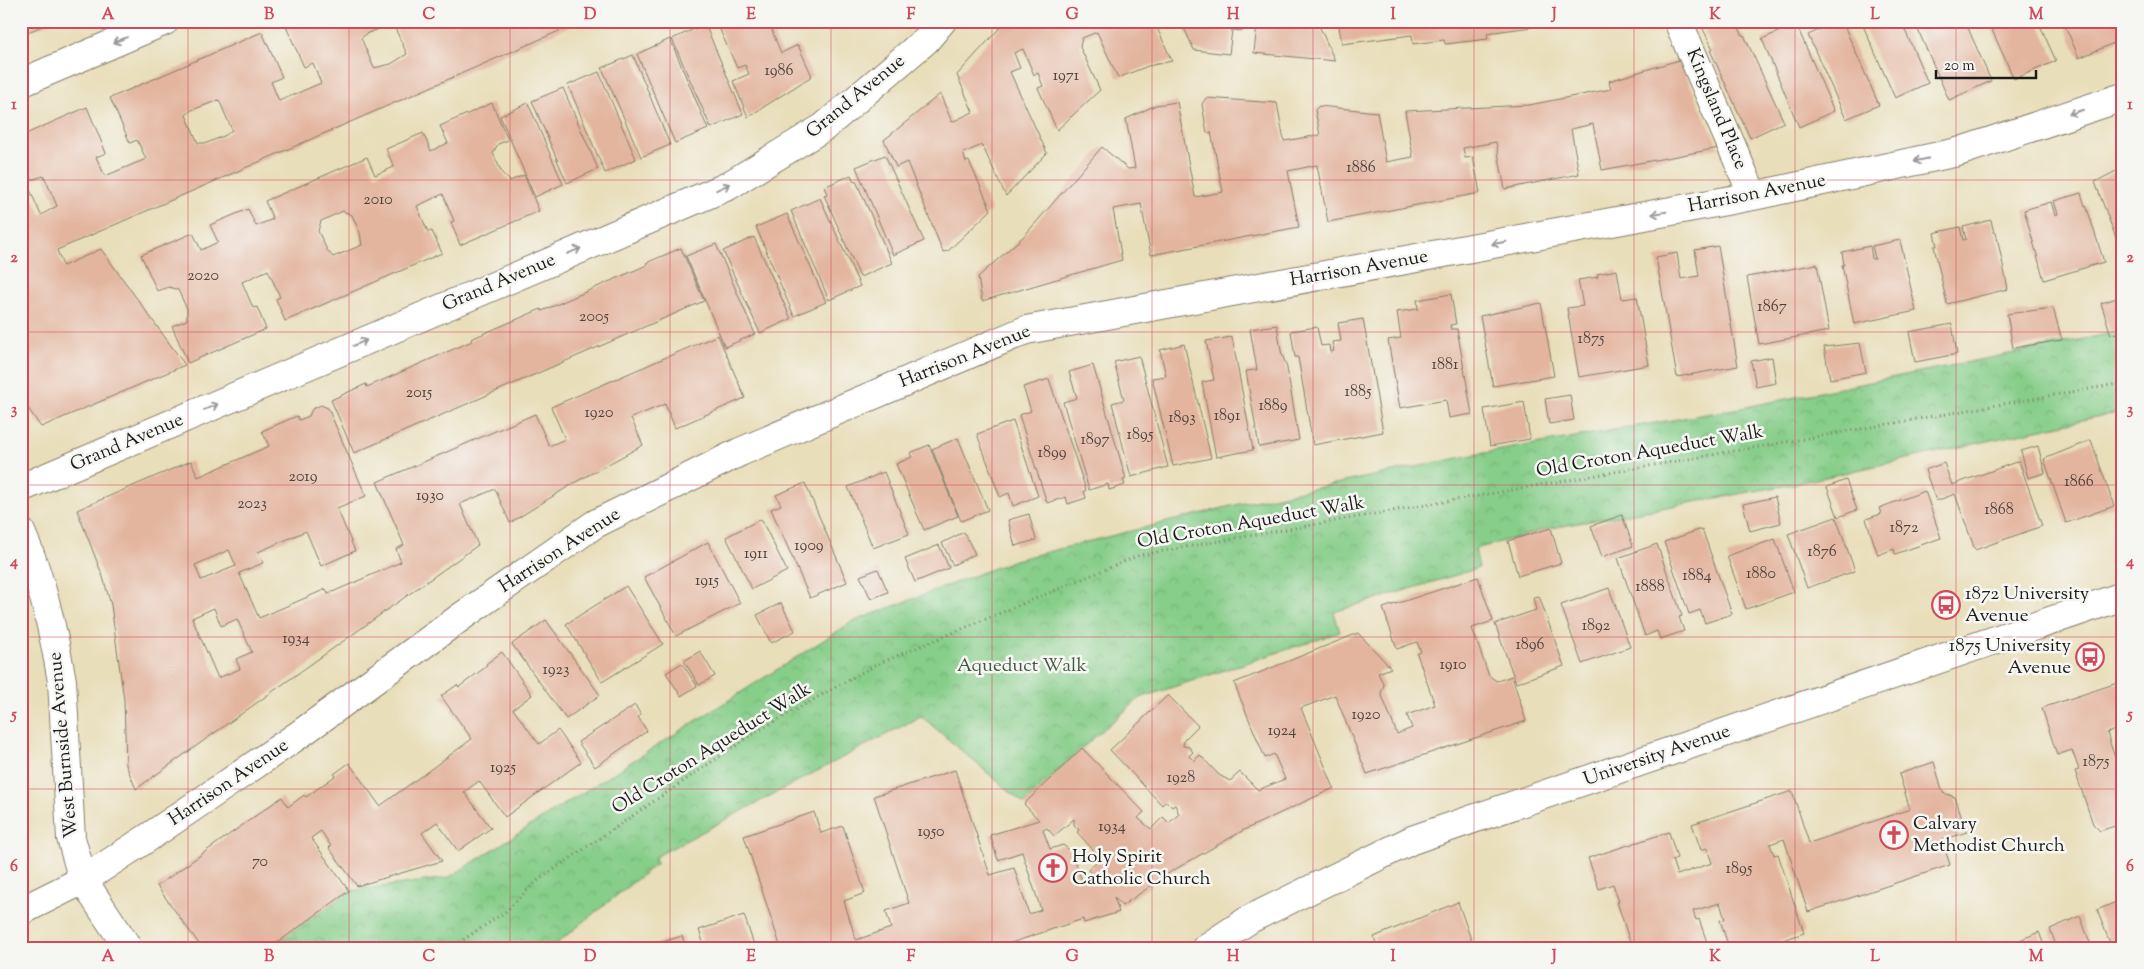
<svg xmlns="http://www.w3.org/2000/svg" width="2144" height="969" font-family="'Sorts Mill Goudy',serif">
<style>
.park{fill:url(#park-crowns);stroke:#527553}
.building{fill:#e3b59f;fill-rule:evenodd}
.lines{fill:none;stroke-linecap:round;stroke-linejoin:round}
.minor-casing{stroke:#827d6b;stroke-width:30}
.major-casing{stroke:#827d6b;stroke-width:30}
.path{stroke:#827d6b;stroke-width:3;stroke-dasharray:1 4;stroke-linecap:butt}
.minor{stroke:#fff;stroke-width:28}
.major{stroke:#fff;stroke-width:28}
.oneway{stroke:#999}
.grid{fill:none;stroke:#d1495b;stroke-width:1;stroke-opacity:0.55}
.labels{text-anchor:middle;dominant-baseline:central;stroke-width:5;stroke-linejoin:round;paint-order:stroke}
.number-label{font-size:16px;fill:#4e423d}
.street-label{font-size:19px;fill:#1c1c1c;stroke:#f6f6f2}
.poi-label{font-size:19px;fill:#1c1c1c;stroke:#f6f6f2;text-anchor:start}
.park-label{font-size:19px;fill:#415a42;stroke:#f6f6f2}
.neatline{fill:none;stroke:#d1495b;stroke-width:2}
.grid-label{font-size:16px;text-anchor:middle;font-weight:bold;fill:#d1495b}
</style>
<defs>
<pattern id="park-crowns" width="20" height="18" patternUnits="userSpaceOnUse" patternTransform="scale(1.25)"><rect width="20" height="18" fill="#87ce8a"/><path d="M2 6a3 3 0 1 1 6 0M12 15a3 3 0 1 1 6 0" fill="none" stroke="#74b076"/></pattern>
</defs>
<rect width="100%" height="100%" fill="#f6f6f2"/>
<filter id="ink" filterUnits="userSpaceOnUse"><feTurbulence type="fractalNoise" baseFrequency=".02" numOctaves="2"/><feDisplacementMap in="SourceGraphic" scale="10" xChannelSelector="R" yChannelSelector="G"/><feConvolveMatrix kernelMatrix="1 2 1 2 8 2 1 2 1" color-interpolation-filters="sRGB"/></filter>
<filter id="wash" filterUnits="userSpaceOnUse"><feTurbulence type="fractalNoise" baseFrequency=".0096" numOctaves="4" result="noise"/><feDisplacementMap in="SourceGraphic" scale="20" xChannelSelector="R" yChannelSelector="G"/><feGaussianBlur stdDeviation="1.12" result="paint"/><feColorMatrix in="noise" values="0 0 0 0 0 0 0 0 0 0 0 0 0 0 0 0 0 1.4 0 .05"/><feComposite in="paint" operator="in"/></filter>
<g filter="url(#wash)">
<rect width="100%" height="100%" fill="#e9deba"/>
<path class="park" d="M2123,331V411L1794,484L1551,528L1475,549L1479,568L1334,612L1340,632L1140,698L1082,748L1024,804L921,716L655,857L657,863L551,948H270L349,891L448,878L852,622L1015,560L1239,504L1473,455L1746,407Z"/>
<g id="blocks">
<path class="building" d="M21,21H54L21,35Z
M286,21H452L454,25L462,21H582L57,250L63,266L101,249L185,365L41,427L21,398V136L87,107L106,153L96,157L105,176L146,159L137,140L130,143L110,98L262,32L282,77L271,82L279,101L321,83L313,63L304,67L284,22ZM393,24L407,54L391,64L374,68L361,38L368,33ZM219,100L232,130L226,135L207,143H198L186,115L192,110ZM44,176L57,206L41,215L26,181Z
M716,21H768L781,53L798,45L812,76L748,117L733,81L749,74L745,65L737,68Z
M1006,21H1154L1172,61L1148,66L1118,78L1097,32L1082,38L1080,47L1100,90L1057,130L1038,88L1043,86L1038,73L1034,75L1023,49L1014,53L1020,68L1010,72L1047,153L1006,196L982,145L963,153L966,162L969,161L991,210L948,251L943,252L907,162L896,167L884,140L940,94L952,122L973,112L957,75Z
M1181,21H1317L1335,61L1254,53L1257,24L1244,23L1243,31L1232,30L1229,54L1194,50Z
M1338,21H1569V22L1487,33L1488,39L1445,44L1444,40L1413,44L1412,35L1342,44Z
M1699,21H1741L1737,24L1743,36L1744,35L1784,122L1750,138L1710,50L1713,49Z
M1838,21H1842L1879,105L1846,119L1808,35Z
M1861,21H1901L1928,83L1895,98Z
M1914,21H1965L1991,81L1949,100Z
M1988,21H2038L2056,61L2014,79Z
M2063,21H2120L2123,28V39L2079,58Z
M705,24L743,114L711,128L672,39Z
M1796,24L1834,111L1799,127L1762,39Z
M670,39L708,129L675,143L637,54Z
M633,55L670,145L641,157L602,68Z
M1679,60L1719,148L1602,170L1593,124L1571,129L1579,174L1505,189L1496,142L1463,148L1465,158L1473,157L1480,193L1328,222L1317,165L1288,171L1299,227L1151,255L1141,204L1113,209L1122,260L982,301L978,277L1025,235L1102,147L1128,169L1135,168L1126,119L1156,105L1177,102L1195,197L1223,192L1211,132L1207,133L1202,104L1206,98L1277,103L1284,141L1320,135L1315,110L1319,106L1377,112L1386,162L1413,157L1405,111L1529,105L1611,89L1609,81Z
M599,72L636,159L605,173L568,85Z
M563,88L598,169L567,183L532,101Z
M492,103L508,140L498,144L493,153L502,173L510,181L524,175L539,211L460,245L451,222L454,221L443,194L417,206L428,232L432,231L442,253L285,321L276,299L280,297L268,270L242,282L253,308L257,307L266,329L188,363L172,326L187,320V309L178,290L169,287L157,291L141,255L193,233L201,250L218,242L210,225L248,209L256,226L273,219L265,201L367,157L375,175L394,167L386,149L423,133L431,151L448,143L440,126ZM343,211L352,215L360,233L362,245L333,257L327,250L318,231L321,221Z
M528,103L563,184L535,197L500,116Z
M885,155L924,241L893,255L856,167Z
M2116,171L2123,172V248L2120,249L2095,182Z
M851,175L854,182L856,181L892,263L860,277L824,195L827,194L824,187Z
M2081,193L2085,206L2086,205L2104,262L2044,280L2024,210L2051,202L2055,215L2058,214L2054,201Z
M820,198L860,286L829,300L791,211Z
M787,214L826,302L794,316L756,227Z
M1991,220L1994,233L1996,232L2008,289L1947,304L1934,246H1937L1934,233L1960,227L1963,240L1966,239L1963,227Z
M754,237L791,319L760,333L723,251Z
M1900,240L1916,311L1854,324L1842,265H1844L1842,252L1870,246L1872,259H1875L1872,246Z
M716,244L755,334L725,347L686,256Z
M1718,246L1738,366L1677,377L1656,257L1677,253L1681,279L1699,276L1695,250Z
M681,248L704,301L354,453L331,400L366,384L367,387L472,341L471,339L541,309L542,311L647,265L646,263Z
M1817,264L1829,331L1759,344L1747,277Z
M1617,270L1622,299L1637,297L1649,365L1579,377L1567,308L1583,306L1578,280L1598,277L1597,274Z
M1451,294L1456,324L1450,325L1451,329H1457L1472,414L1449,418L1446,400L1400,408L1388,340L1401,338L1397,312L1418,309L1417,300Z
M2123,296V331L2111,335L2101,303Z
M1541,303L1554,376L1493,386L1480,316Z
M2053,308L2062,340L2013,348L2007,314Z
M1363,319L1383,432L1313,445L1298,357H1295L1291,331L1317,327L1321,346L1329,345L1330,352L1334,351L1332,342L1341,341L1338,323Z
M1952,324L1957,354L1915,362L1909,332Z
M1277,325L1281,351L1287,368L1299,440L1259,447L1246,371L1257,370L1250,329Z
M718,335L745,398L675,428L665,404L631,418L643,445L574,483L510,523L495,489L460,504L478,545L136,789L126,765L124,700L111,605L103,577L77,510L191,461L198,477L269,446L262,431L297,416L299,420L309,416L312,409L321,405L328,408L366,496L337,508L355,551L321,566L306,531L258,552L263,563L239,573L259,618L326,589L328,594L401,562L396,549L404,545L377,482L535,414L549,446L565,439L551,407ZM229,550L236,566L201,580L195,565ZM214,608L221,626L237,619L252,652L236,659L240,669L218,678L192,618Z
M1232,337L1253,450L1216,457L1202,382L1214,380L1206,341Z
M1860,343L1866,372L1830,379L1824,347Z
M1184,344L1211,458L1173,466L1152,378L1166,376L1160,350Z
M1139,356L1168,467L1131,477L1112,403L1124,400L1114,362Z
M1772,357L1776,383L1756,387L1751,361Z
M1093,365L1126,479L1123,480L1125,485L1109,490L1108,484L1089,490L1063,402L1077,398L1069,372Z
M1049,379L1086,490L1084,491L1086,498L1068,504L1066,497L1047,503L1019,415L1031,411L1023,387Z
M1570,395L1574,420L1549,424L1545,399Z
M1524,402L1530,439L1490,446L1484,409Z
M1013,421L1038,496L1013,506L1009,493L1000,497L977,434Z
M958,438L988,510L961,521L932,449Z
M2091,440L2114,506L2066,523L2044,459Z
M929,445L958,516L924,530L896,464L912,457L910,453Z
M2038,446L2045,473L2028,478L2021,451Z
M2019,461L2042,526L1975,550L1955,494L1936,501L1925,470L1944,463L1952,485Z
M884,472L909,534L873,548L848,487Z
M1846,480L1857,510L1838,517L1827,487Z
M805,483L847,582L810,598L771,509L781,505L776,495Z
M1925,491L1941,538L1895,554L1894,549L1878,555L1866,519L1881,514L1879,508Z
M1775,497L1781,523L1750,531L1743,504Z
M1029,514L1036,540L1015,546L1008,520Z
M1622,515L1633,546L1602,557L1591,526Z
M1836,517L1855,571L1807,588L1788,534Z
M761,519L787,571L752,589L726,537Z
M1551,528L1561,563L1518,576L1508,541Z
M1702,529L1732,614L1705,623L1700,610L1689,614L1664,542Z
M964,532L975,554L953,565L942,543Z
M1775,539L1794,592L1746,609L1727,556Z
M708,542L740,603L676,636L644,577Z
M1657,544L1682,616L1679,617L1684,631L1660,639L1657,631L1645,636L1618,558Z
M939,545L949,568L915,582L905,559Z
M878,569L888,592L871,599L860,576Z
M1478,577L1493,621L1472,628L1489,676L1497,681L1512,676L1526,721L1367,774L1335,695L1301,708L1334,788L1244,830L1172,871L1122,906L1114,897L1119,912L1084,923L1083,919L996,948H781L744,836L814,812L821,833L843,826L865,893L844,901L856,940L891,928L886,911L909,903L874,796L955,770L990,875L1014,868L1029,914L1041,910L1022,852L998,860L990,835L1039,820L1024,804L1082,748L1144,812L1138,818L1151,829L1163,817L1169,823L1179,814L1176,807L1175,805L1172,807L1166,801L1162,805L1110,750L1168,695L1198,726L1184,740L1183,746L1189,747L1193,752L1189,756L1194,761L1200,755L1219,775L1230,781L1240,772L1258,790L1285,779L1274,754L1265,758L1234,683L1358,633L1391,668L1378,673L1384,685L1381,693L1397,734L1412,728L1407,715L1435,705L1417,654L1421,652L1417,642L1397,649L1383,608ZM1074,819V825L1079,830L1077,832L1100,858L1088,870L1094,877L1082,881L1072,852L1063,845L1050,849L1043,830L1047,828L1054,836Z
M626,586L663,644L602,682L566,624Z
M1609,588L1630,647L1582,664L1561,605Z
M1539,596L1564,666L1516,683L1495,624L1536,610L1533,597Z
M781,603L795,631L771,643L757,615Z
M546,620L600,695L566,719L512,644Z
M700,651L715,676L699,685L684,661Z
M502,652L532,695L513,709L539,744L558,730L581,762L505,817L479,781L464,792L491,828L458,851L437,822L422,833L442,861L357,886L329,848L331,846L321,831L311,838L349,891L270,948H202L157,886L282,797L288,807L304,795L306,797L335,776L334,774L349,763L380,806L472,739L441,696L457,685L459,687L487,666L486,664Z
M682,663L697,686L681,696L666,673Z
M2123,681V727L2107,733L2119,771L2123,769V823L2100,831L2093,824L2075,771L2079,770L2072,750L2057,755L2042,708Z
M635,705L641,715L638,717L647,731L595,767L578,742Z
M1934,762L1943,793L1955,797L1967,832L1942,840L1950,865L1808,912L1784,839L1770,844L1774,855L1778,854L1804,933L1759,948H1729L1720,920L1725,919L1720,903L1693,911L1696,920L1699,919L1709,948H1632L1617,902H1619L1613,884L1599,889L1588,858L1669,832L1677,858L1672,860L1677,875L1712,863L1707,848L1701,850L1692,824L1792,791L1809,843L1910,809L1899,774Z
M2123,899V948H2112L2097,910Z
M1458,902L1474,948H1377L1374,937Z
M744,915L755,948H705L699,930Z
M2080,916L2092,948H2057L2050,929Z
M2039,932L2045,948H2012L2010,944Z
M682,936L686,948H646V947Z"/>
</g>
</g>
<g filter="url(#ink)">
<use href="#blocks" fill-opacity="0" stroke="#827d6b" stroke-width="1"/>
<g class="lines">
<defs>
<path id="minor" d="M1678,21L1753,196
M21,83L165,21
M21,488L728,186L824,127L926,40L942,21
M21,911L83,880L152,835L300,734L461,617L595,524L740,452L1026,330L1753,196L1958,152L2123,97"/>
<path id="major" d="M21,532C42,579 53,630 62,681L71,838L83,880L128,948
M1206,948L1250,919L1412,840L2123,596"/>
</defs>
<use href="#minor" class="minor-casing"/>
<use href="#major" class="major-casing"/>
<path class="path" d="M451,948L505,912L537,881L754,733L875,665L1140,555L2123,383"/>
<use href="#minor" class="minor"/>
<use href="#major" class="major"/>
</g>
<defs><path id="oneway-shaft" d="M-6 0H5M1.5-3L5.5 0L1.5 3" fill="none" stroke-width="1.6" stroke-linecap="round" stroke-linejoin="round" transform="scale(1.25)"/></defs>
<g class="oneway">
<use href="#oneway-shaft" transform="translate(120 40) rotate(157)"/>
<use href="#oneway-shaft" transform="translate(2076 112) rotate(162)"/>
<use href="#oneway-shaft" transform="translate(1921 160) rotate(168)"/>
<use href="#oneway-shaft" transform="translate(723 187) rotate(-25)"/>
<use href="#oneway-shaft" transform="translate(1659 213) rotate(170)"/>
<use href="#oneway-shaft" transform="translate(1499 243) rotate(170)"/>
<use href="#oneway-shaft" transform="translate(574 251) rotate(-23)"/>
<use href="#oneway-shaft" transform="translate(360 343) rotate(-23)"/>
<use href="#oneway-shaft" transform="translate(211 407) rotate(-23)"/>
</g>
</g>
<path class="grid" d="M188,21V948M349,21V948M510,21V948M670,21V948M831,21V948M992,21V948M1152,21V948M1313,21V948M1474,21V948M1634,21V948M1795,21V948M1956,21V948M21,180H2123M21,332H2123M21,485H2123M21,637H2123M21,789H2123"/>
<defs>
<symbol id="bus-ring" viewBox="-11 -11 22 22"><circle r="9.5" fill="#f6f6f2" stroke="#d1495b" stroke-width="1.5"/><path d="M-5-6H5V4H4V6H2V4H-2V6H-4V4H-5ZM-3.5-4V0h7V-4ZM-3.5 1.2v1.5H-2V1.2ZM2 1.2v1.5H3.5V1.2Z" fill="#d1495b"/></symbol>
<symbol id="church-ring" viewBox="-11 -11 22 22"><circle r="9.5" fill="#f6f6f2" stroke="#d1495b" stroke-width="1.5"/><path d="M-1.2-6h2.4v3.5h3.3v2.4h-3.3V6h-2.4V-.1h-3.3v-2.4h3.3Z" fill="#d1495b"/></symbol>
</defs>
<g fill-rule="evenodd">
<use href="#bus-ring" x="1930" y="589" width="32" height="32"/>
<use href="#bus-ring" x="2074" y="641" width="32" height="32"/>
<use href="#church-ring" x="1878" y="819" width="32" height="32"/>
<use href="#church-ring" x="1037" y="852" width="32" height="32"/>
</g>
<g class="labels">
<g class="number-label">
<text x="779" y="71">1986</text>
<text x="1066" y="76">1971</text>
<text x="1361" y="168">1886</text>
<text x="378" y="200">2010</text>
<text x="203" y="276">2020</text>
<text x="1772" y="307">1867</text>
<text x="594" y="317">2005</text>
<text x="1591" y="339">1875</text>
<text x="1445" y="365">1881</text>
<text x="1358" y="392">1885</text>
<text x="419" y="393">2015</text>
<text x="1273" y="406">1889</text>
<text x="599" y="413">1920</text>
<text x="1227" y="416">1891</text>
<text x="1182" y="418">1893</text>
<text x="1140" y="435">1895</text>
<text x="1095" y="440">1897</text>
<text x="1052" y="453">1899</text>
<text x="303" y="477">2019</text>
<text x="2079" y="482">1866</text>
<text x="430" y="496">1930</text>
<text x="252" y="504">2023</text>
<text x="1999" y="510">1868</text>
<text x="1904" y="528">1872</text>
<text x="809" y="546">1909</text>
<text x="1822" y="552">1876</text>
<text x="756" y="554">1911</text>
<text x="1761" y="574">1880</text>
<text x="1697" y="576">1884</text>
<text x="707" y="581">1915</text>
<text x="1650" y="587">1888</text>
<text x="1596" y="626">1892</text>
<text x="296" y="639">1934</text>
<text x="1530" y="645">1896</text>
<text x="1453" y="665">1910</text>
<text x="556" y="670">1923</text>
<text x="1366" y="715">1920</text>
<text x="1282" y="731">1924</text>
<text x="2096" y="762">1875</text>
<text x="503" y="768">1925</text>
<text x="1181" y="778">1928</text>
<text x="1112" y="827">1934</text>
<text x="931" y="832">1950</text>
<text x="260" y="862">70</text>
<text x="1739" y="869">1895</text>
</g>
<g class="street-label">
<text transform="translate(856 97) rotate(-39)">Grand Avenue</text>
<text transform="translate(1716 109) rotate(67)">Kingsland Place</text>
<text transform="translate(1757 194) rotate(-11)">Harrison Avenue</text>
<text transform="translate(1359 269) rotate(-10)">Harrison Avenue</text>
<text transform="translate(499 283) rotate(-23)">Grand Avenue</text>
<text transform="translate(965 357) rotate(-22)">Harrison Avenue</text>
<text transform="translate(127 443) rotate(-23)">Grand Avenue</text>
<text transform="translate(1650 452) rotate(-10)">Old Croton Aqueduct Walk</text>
<text transform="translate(1251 523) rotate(-10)">Old Croton Aqueduct Walk</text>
<text transform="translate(560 551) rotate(-33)">Harrison Avenue</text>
<text transform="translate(64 745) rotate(-95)">West Burnside Avenue</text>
<text transform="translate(712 749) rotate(-32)">Old Croton Aqueduct Walk</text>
<text transform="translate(1657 756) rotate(-19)">University Avenue</text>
<text transform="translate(229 783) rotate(-34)">Harrison Avenue</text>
</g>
<g class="poi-label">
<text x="1965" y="594">1872 University<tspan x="1965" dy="22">Avenue</tspan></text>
<text x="2071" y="646" text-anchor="end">1875 University<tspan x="2071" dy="22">Avenue</tspan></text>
<text x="1913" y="824">Calvary<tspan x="1913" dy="22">Methodist Church</tspan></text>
<text x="1072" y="857">Holy Spirit<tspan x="1072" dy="22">Catholic Church</tspan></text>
</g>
<g class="park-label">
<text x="1022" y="666">Aqueduct Walk</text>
</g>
</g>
<rect width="2144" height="969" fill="none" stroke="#f6f6f2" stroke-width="55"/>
<path d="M1936 70v8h100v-8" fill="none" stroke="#1c1c1c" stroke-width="2.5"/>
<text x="1944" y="70" font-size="15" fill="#1c1c1c" stroke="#f6f6f2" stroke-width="4" paint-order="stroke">20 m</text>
<rect x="28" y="28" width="2088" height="914" class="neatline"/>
<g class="grid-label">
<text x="108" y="19">A</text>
<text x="269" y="19">B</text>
<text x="429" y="19">C</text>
<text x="590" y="19">D</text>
<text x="751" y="19">E</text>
<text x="911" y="19">F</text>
<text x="1072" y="19">G</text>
<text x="1233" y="19">H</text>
<text x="1393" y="19">I</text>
<text x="1554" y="19">J</text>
<text x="1715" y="19">K</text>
<text x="1875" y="19">L</text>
<text x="2036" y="19">M</text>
<text x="14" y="109">1</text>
<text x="2130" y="109">1</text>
<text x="14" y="262">2</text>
<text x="2130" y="262">2</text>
<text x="14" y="414">3</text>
<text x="2130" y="414">3</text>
<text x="14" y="566">4</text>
<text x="2130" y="566">4</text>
<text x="14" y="719">5</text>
<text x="2130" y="719">5</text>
<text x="14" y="871">6</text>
<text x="2130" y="871">6</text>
<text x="108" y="961">A</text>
<text x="269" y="961">B</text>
<text x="429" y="961">C</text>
<text x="590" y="961">D</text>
<text x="751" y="961">E</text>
<text x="911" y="961">F</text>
<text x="1072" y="961">G</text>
<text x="1233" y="961">H</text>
<text x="1393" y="961">I</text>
<text x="1554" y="961">J</text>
<text x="1715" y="961">K</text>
<text x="1875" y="961">L</text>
<text x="2036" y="961">M</text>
</g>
</svg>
